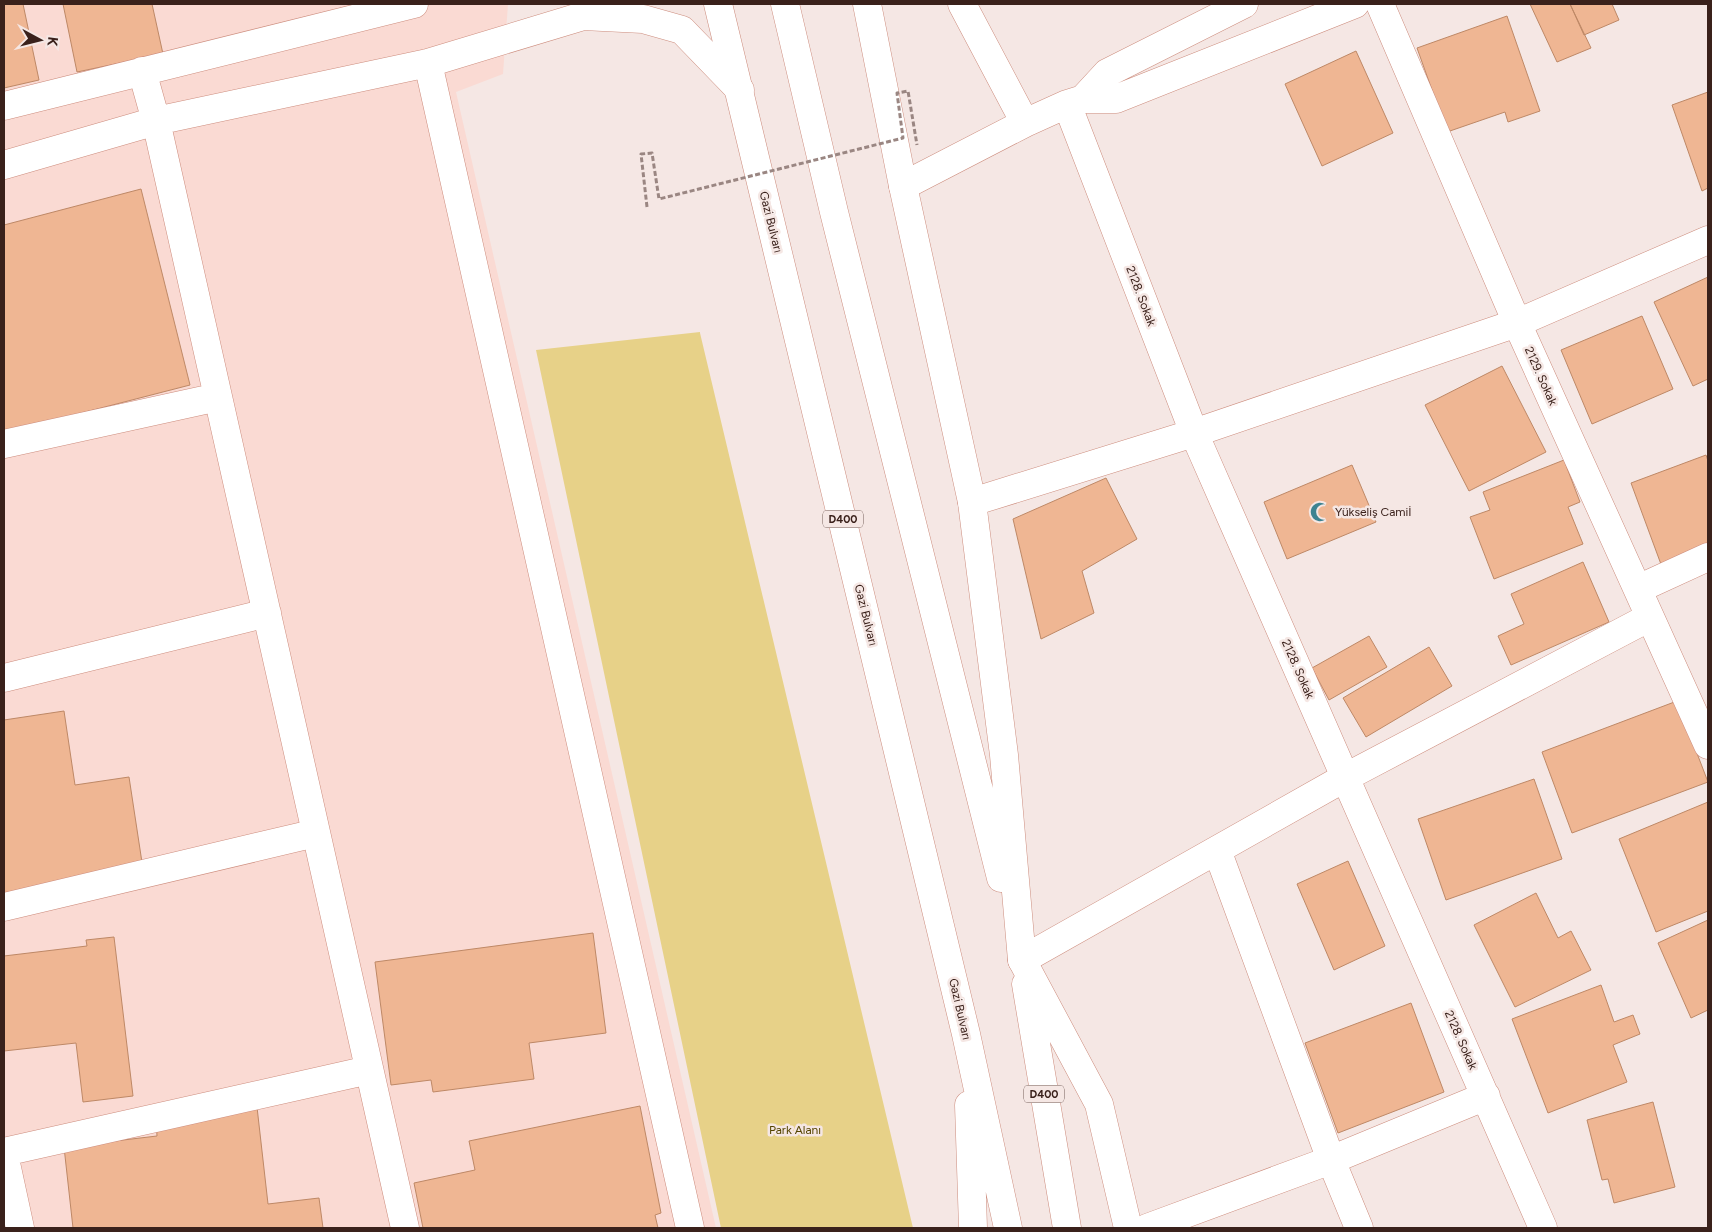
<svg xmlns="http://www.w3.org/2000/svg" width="1712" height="1232" font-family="Figtree,sans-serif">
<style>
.built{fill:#fadad3}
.green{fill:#e7d188}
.building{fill:#efb693;stroke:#be8866}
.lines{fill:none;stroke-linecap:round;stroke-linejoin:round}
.minor-casing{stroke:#cd8d7e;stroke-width:29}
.highway-casing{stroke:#cd8d7e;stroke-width:29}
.minor{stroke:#fff;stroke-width:28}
.highway{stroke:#fff;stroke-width:28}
.path-bridge{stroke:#9a8682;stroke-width:3;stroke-dasharray:5 2.5;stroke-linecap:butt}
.labels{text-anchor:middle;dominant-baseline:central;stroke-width:5;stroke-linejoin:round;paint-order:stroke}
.shield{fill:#f5e7e4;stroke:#725c57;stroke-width:1}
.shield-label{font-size:11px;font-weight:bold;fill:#3a211b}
.street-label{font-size:12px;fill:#3a211b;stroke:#f5e7e4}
.poi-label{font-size:12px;fill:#3a211b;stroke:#f5e7e4;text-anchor:start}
.park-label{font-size:12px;fill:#540;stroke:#f5e7e4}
</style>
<rect width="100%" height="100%" fill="#f5e7e4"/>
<path class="built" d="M4,4H508L503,74L456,92L716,1228H4Z"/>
<path class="green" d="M700,332V333L913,1228H721L536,350Z"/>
<path class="building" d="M4,4H23L39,80L4,88Z
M63,4H152L163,54L77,72Z
M1530,4H1570L1591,48L1557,62Z
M1570,4H1612L1619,20L1584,35Z
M1507,16L1540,111L1508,122L1505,112L1447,132L1417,48Z
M1356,51L1393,133L1322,166L1285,84Z
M1708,92V188L1702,191L1672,105Z
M141,189L190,385L4,433V225Z
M1708,277V379L1693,386L1654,302Z
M1642,316L1673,389L1592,424L1561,350Z
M1502,366L1546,452L1469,491L1425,405Z
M1706,455L1708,461V550L1662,567L1631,483Z
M1564,460L1580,502L1568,507L1583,544L1494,579L1470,517L1490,510L1483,492Z
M1352,465L1376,522L1287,559L1264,502Z
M1106,478L1137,539L1082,571L1094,613L1041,639L1013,519Z
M1583,562L1609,622L1511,665L1498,636L1524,624L1511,594Z
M1369,636L1387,667L1329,700L1312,668Z
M1429,647L1452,686L1366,737L1343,698Z
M1677,701L1708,782L1572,833L1542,752Z
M64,711L75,785L129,777L143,869L4,894V720Z
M1534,779L1562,859L1446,900L1418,819Z
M1708,802V911L1656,932L1619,839Z
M1348,861L1385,946L1334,970L1297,884Z
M1536,893L1558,938L1571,931L1591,970L1515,1007L1474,925Z
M1708,920V1010L1691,1018L1658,943Z
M593,933L606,1033L529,1043L534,1079L433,1092L431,1080L391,1085L375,962Z
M114,937L133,1096L83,1102L76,1043L4,1051V956L87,946L86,940Z
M1601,985L1614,1022L1633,1015L1640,1034L1613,1045L1627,1082L1548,1113L1512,1019Z
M1411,1003L1444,1092L1338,1133L1305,1043Z
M1653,1102L1675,1187L1614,1203L1608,1179L1602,1180L1587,1120Z
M640,1106L661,1213L655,1215L658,1228H423L414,1183L475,1170L469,1141Z
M257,1107L268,1204L319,1198L323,1228H73L64,1147L157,1136L156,1119Z"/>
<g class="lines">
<defs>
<path id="minor" d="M962,4L1025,123
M1380,4L1517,323L1708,745
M428,63L690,1228
M142,71L156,121L405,1228
M1083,99L1107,73L1244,4
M1067,104L1194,433L1543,1228
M4,106L414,4
M4,165L156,121L428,63L583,16L643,19L682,30L740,90
M903,186L1025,123L1067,104L1083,99H1116L1355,4
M4,444L218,397
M972,502L1194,433L1517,323L1708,240
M1638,589L1708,557
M4,678L267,613
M1217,850L1331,1160L1359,1228
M4,907L316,833
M1022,960L1346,777L1650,617
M4,1152L369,1070
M4,1154L20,1228
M1147,1228L1331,1160L1486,1096"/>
<path id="highway" d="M718,4L966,1034L1008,1228
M785,4L834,212L1001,878
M867,4L903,186L972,502L1004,755L1022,960L1099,1104L1128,1228
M1026,984L1067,1228
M969,1105L973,1228"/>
</defs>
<use href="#minor" class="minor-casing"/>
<use href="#highway" class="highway-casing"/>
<use href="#minor" class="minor"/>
<use href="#highway" class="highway"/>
<path class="path-bridge" d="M647,207L641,154L652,153L659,199L903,138L897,93L908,91L917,145"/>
</g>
<defs>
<symbol id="mosque-bare" viewBox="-9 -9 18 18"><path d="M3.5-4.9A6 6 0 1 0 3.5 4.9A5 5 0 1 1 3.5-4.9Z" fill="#3e8391" stroke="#f5e7e4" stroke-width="2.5" paint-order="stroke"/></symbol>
</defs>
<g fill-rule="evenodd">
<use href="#mosque-bare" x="1306" y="498" width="28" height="28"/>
</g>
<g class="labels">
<g class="shield">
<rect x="823" y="510.5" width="40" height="17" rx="4"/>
<rect x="1024" y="1085.5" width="40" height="17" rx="4"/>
</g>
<g class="shield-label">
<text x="843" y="519">D400</text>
<text x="1044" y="1094">D400</text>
</g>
<g class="street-label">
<text transform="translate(771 222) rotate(76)">Gazi Bulvarı</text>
<text transform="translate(1141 296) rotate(69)">2128. Sokak</text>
<text transform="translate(1541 376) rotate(66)">2129. Sokak</text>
<text transform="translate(866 615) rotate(76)">Gazi Bulvarı</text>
<text transform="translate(1298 669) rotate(66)">2128. Sokak</text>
<text transform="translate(960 1009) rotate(77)">Gazi Bulvarı</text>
<text transform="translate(1461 1040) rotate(66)">2128. Sokak</text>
</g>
<g class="poi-label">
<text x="1335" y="512">Yükseliş Camiİ</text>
</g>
<g class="park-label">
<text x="795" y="1130">Park Alanı</text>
</g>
</g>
<rect width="1712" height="1232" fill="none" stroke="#3a211b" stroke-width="10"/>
<g transform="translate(40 40) rotate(97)" stroke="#f5e7e4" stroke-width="4" paint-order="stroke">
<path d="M0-4L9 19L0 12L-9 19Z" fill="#3a211b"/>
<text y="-8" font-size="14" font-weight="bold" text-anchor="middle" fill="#3a211b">K</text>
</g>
</svg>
